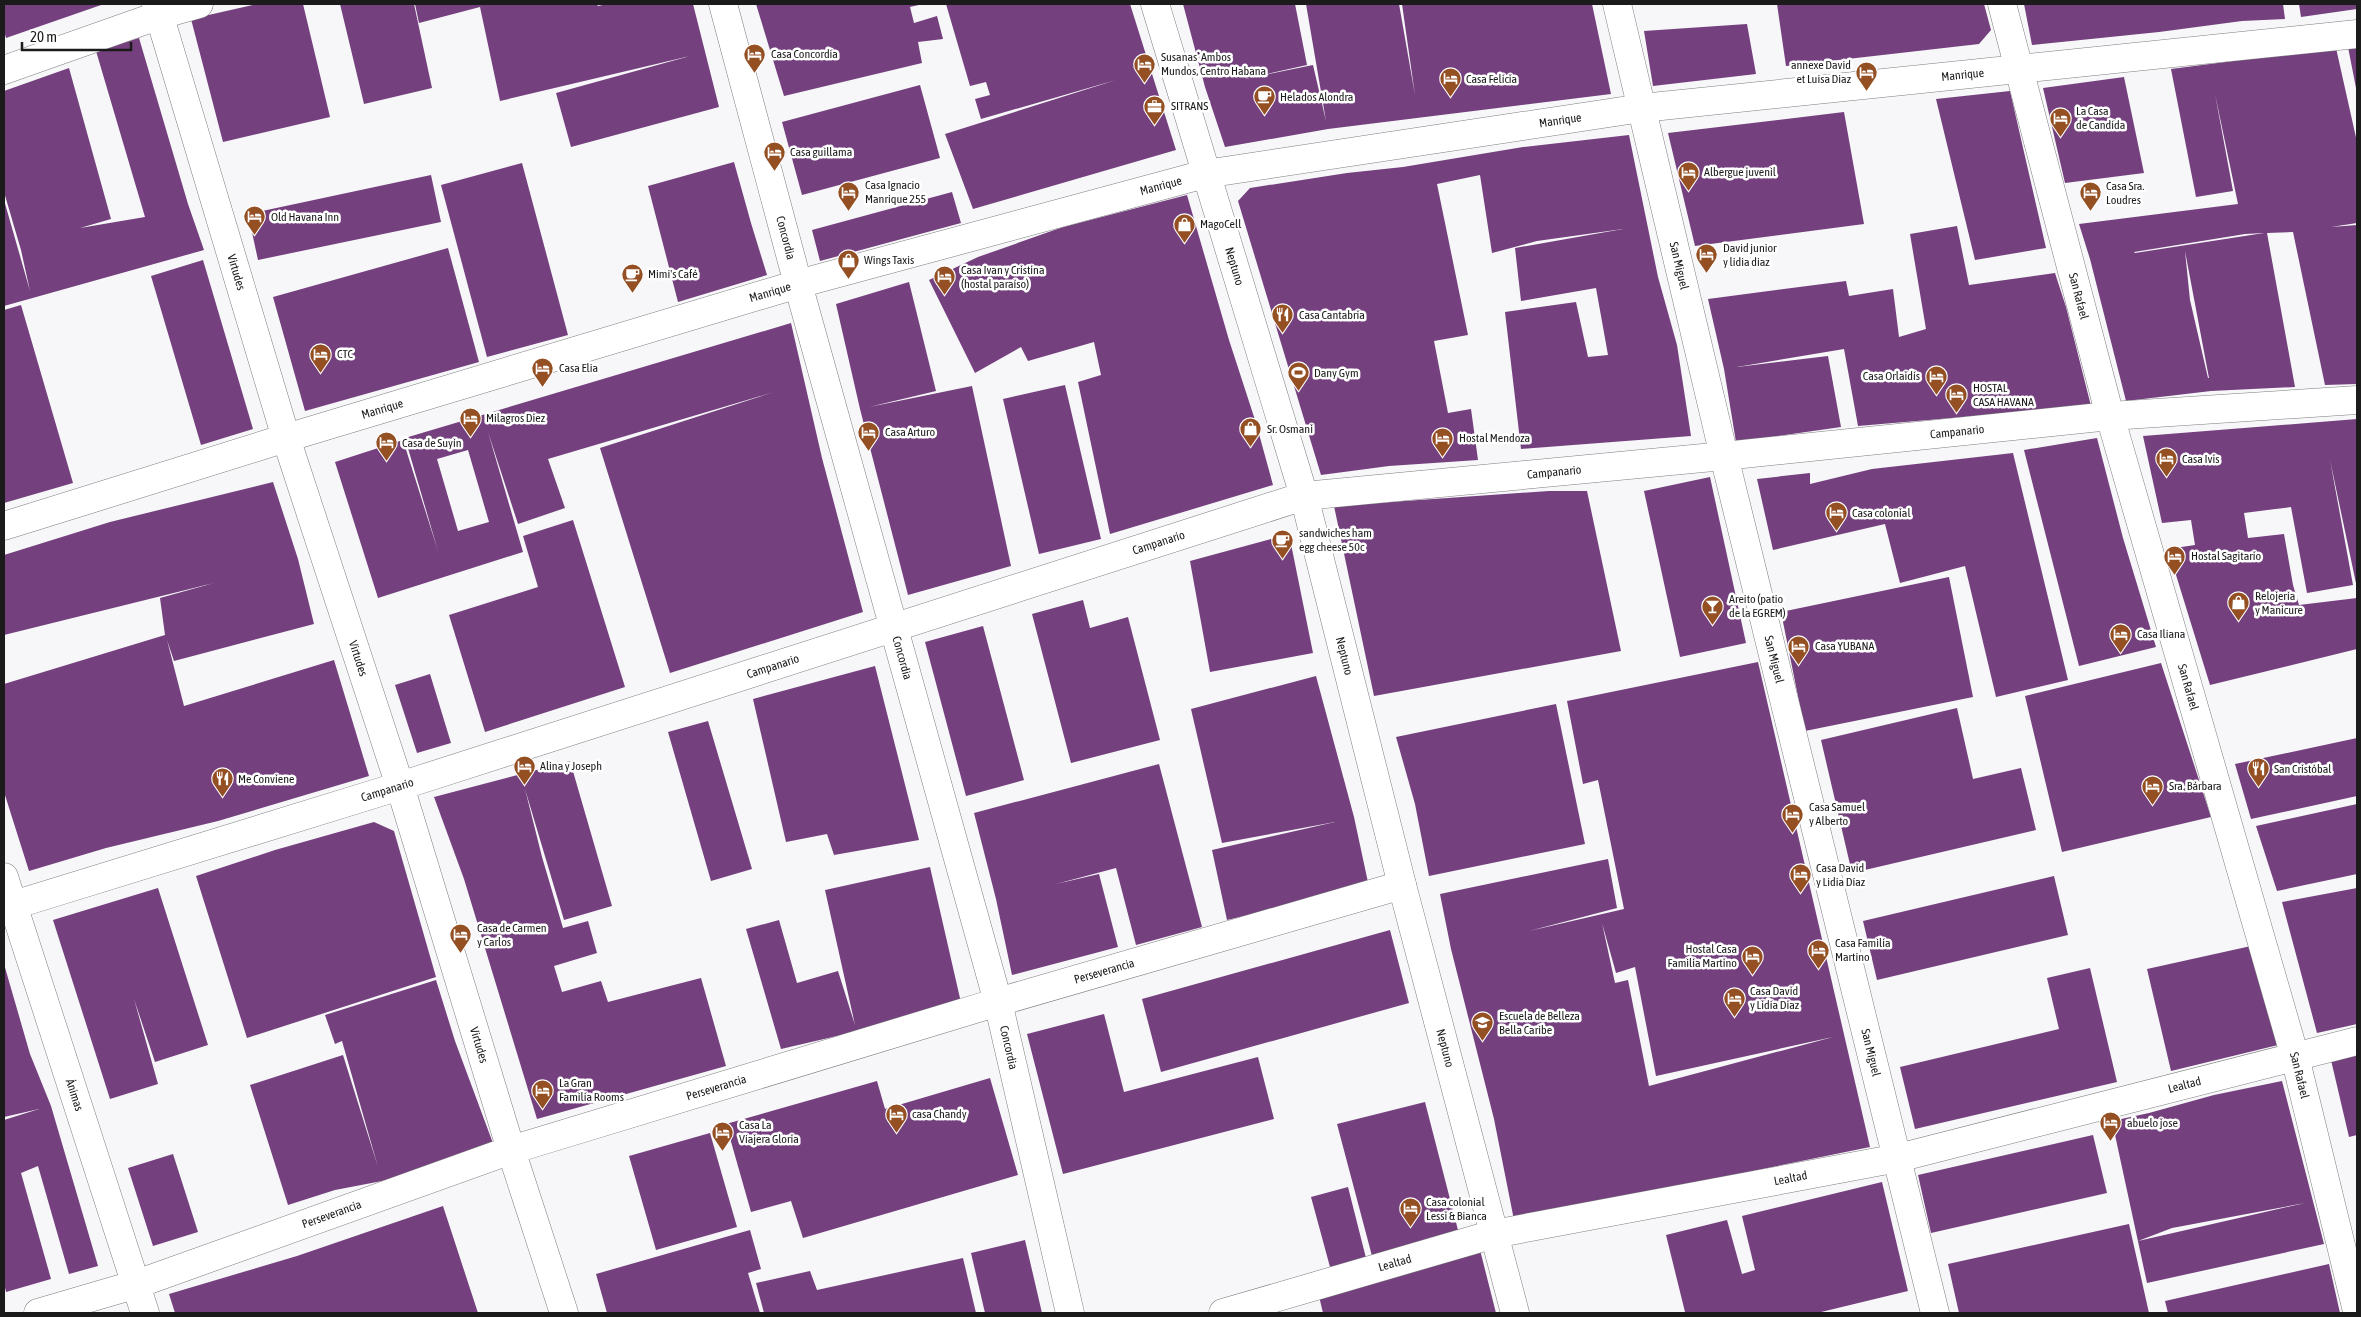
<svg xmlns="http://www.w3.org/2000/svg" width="2361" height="1317" font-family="'Asap Condensed',sans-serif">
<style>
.building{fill:#74407e;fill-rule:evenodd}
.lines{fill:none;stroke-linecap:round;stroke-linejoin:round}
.minor-casing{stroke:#7e7e80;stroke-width:29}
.minor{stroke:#fff;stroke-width:28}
.labels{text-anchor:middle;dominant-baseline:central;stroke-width:5;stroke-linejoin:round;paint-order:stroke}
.poi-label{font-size:12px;fill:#1b1b1c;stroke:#fff;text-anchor:start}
.street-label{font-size:12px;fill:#1b1b1c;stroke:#fff}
</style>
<rect width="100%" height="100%" fill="#f7f6f9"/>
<path class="building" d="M4,4H104L6,38L4,31Z
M257,4H303L330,117L223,142L191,19Z
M340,4H414L432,88L364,104Z
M415,4H597L598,6L607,4H693L719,107L571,147L556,93L690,56L500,101L480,7L419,23Z
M756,4H923L910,7L914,23L937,16L943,39L918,42L922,63L784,96Z
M946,4H1130L1176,150L973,209L945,134L1116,80L981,119L975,99L990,95L986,82L970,86Z
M1183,4H1295L1307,65L1245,79L1313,65L1326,121L1306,4H1399L1415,95L1402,4H1592L1611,94L1328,129L1225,147L1205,87Z
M1777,4H1984L1991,30L1979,44L1786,66Z
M2024,4H2283L2285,19L2242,21L2159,32L2032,45Z
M2299,4H2357V9L2301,17Z
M1747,24L1756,74L1653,86L1644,31Z
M139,38L188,204L204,250L4,306V200L30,291L21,250L4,192V91L69,68L111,219L80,228L145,217L96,51Z
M2357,46V88H2356L2348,47Z
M2336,48L2357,142V223L2331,227L2357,225V384L2325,385L2293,232L2267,233L2295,387L2211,391L2126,401L2090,259L2079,224L2238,204L2215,94L2233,191L2196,197L2171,69ZM2264,233L2135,253L2134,252L2245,234ZM2185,251L2209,378H2208L2190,300Z
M2124,77L2144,173L2065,183L2043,88Z
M920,85L940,158L802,195L782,122Z
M2010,91L2046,248L1975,260L1936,99Z
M1844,112L1864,224L1695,246L1668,133Z
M1629,135L1658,277L1677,345L1691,436L1521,449L1505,312L1576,302L1588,357L1608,355L1596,288L1521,301L1515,248L1623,229L1537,241L1492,253L1480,175L1437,184L1468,335L1434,341L1448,413L1471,409L1478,460L1389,466L1321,475L1238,201L1250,188L1347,173L1403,167L1523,147Z
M734,162L751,223L767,275L678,302L648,186Z
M522,163L568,335L487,357L441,185Z
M431,175L441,222L258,260L248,214Z
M952,192L961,223L820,261L812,230Z
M1187,195L1229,340L1256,423L1273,485L1110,534L1078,382L1101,375L1094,342L1028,361L1021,347L975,373L929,280L978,257L1063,227Z
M1957,226L1969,285L2055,273L2066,307L2091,406L1858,426L1844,349L1737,367L1828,356L1841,427L1736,442L1724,369L1708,299L1846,281L1849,296L1893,289L1899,337L1926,329L1910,234Z
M448,248L479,362L305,411L273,297Z
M203,260L253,429L201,445L151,276Z
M909,282L936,391L869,407L972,386L1011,566L908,595L860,409L836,304Z
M21,305L73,483L4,503V310Z
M791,323L822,458L863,612L670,673L600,448L774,392L548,459L565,508L518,524L488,432L523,552L378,598L335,462L403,440L438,551L405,438ZM468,450L489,522L458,531L437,459Z
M1065,385L1101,539L1039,554L1003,399Z
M2357,419V588L2330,460L2353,585L2307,593L2291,507L2244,513L2248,538L2284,534L2293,585L2299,605L2357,598V649L2210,685L2168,549L2195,545L2191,520L2162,523L2143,436Z
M2097,438L2123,538L2156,647L2079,666L2024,450Z
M2013,453L2068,680L1996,697L1965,566L1900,583L1885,524L1773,550L1757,479L1810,473V484L1872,469Z
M1710,477L1746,643L1680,657L1644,491Z
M273,482L298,559L314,624L174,661L167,640L184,706L334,660L369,776L218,821L106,848L29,871L4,792V684L165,635L160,598L214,583L4,635V555L110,522Z
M1549,491H1587L1621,651L1374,696L1334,506Z
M573,520L625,687L485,732L449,615L538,587L523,536Z
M1289,534L1313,653L1210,672L1190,561Z
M1949,577L1973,697L1805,731L1781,612Z
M1083,600L1090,628L1128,617L1160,740L1071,763L1032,614Z
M983,626L1024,780L966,796L925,642Z
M1758,662L1870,1147L1514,1220L1494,1119L1451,949L1440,894L1608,859L1617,908L1529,931L1624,909L1598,780L1583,784L1567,701ZM1602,923L1616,973L1635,967L1656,1076L1833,1037L1649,1086L1628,980L1615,983Z
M2161,663L2211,817L2062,852L2025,696Z
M875,666L919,840L834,855L827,834L786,842L753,699Z
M430,674L451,743L417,753L395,685Z
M1316,676L1354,817L1369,887L1227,920L1212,850L1335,822L1222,843L1191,709Z
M1556,704L1585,844L1429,876L1415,804L1396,737Z
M1957,708L1973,779L2021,768L2036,830L1852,873L1821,740Z
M708,721L752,869L711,881L668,732Z
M2357,738V796L2251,819L2235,764Z
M570,761L612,906L564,920L525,789L542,857L563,928L588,921L597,953L554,966L562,992L601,981L608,1002L701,978L726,1066L537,1119L464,879L434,797Z
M1159,764L1202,927L1136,945L1116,868L1056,884L1099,874L1118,947L1012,975L996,899L974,813Z
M2357,804V874L2277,891L2256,826Z
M374,822L394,831L436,977L247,1038L196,876L275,850Z
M930,867L962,1007L781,1049L746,929L779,920L797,983L838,971L855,1025L825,890Z
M2054,876L2068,935L1877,980L1863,921Z
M158,888L208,1045L155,1062L134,999L158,1084L110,1099L53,920Z
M2357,888V1024L2317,1033L2282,902Z
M1390,930L1409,1003L1161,1072L1142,999Z
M2251,946L2278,1045L2171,1071L2147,969Z
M4,964L30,1054L51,1106L98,1266L69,1274L38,1166L21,1173L51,1279L6,1292L4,1283V1120L39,1109L4,1117Z
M2090,968L2117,1082L1915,1129L1900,1067L2059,1029L2047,978Z
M436,980L455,1041L494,1146L382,1181L335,1190L288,1205L250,1085L343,1055L378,1167L342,1041L335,1044L325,1015Z
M1104,1014L1124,1092L1258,1057L1274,1119L1063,1174L1027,1034Z
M2357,1054V1135L2349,1137L2331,1060Z
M990,1078L1018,1175L803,1238L791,1201L751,1212L726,1124L877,1081L885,1109Z
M2282,1081L2324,1244L2147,1283L2112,1121L2149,1113L2214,1095ZM2305,1203L2138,1241L2172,1228Z
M1425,1102L1459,1234L1372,1256L1337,1124Z
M710,1133L737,1227L656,1250L629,1156Z
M2093,1135L2107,1193L1931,1233L1918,1175Z
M173,1154L198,1232L153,1246L128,1168Z
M1882,1182L1908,1291L1817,1313H1681L1685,1312L1666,1235L1727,1220L1742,1274L1755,1270L1742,1216Z
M1348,1187L1366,1258L1330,1267L1311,1197Z
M443,1206L478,1313H175L169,1294L297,1256Z
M2129,1224L2149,1313H1959L1948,1264Z
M750,1230L761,1269L748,1273L760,1313H607L596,1274Z
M1025,1240L1042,1313H985L971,1253Z
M1479,1246L1496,1313H1323L1318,1292Z
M963,1258L976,1313H764L756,1283L810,1271L817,1290Z
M2329,1264L2340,1313H2168L2165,1301Z"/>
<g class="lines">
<defs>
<g id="minor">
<path id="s1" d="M156,4L286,438L400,786L511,1150L564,1313"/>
<path id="s2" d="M723,4L798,284L998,1002L1070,1313"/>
<path id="s3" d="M1155,4L1304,496L1402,885L1515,1313"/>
<path id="s4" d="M1617,4L1724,456L1935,1313"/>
<path id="s5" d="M2002,4L2110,416L2295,1057L2357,1311"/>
<path d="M4,70L160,15L199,4"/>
<path id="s6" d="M4,526L286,438L798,284L1205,174L1642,108L2357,34"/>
<path id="s7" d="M4,877L145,1313"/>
<path id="s8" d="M4,908L400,786L1304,496L1724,456L2110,416L2357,400"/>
<path id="s9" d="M38,1313L137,1284L511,1150L998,1002L1402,885"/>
<path id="s10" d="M1223,1313L1494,1234L1898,1158L2357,1041"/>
</g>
</defs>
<use href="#minor" class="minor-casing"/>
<use href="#minor" class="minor"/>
</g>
<defs>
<symbol id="hotel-pin" viewBox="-11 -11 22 30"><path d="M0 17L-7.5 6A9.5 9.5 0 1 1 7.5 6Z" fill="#944f23" stroke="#fff"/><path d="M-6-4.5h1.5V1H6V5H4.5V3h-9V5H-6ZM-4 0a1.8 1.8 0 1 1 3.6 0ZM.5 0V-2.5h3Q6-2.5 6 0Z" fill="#fff"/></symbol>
<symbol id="cafe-pin" viewBox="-11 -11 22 30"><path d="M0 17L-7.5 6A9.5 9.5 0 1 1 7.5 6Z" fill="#944f23" stroke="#fff"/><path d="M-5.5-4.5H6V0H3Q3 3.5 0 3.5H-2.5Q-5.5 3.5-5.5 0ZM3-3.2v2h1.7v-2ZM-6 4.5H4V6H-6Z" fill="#fff"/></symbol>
<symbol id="office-pin" viewBox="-11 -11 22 30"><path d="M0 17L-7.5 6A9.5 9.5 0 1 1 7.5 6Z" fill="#944f23" stroke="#fff"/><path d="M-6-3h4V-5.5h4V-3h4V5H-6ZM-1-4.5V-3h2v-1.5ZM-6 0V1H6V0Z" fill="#fff"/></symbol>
<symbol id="shop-pin" viewBox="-11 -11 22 30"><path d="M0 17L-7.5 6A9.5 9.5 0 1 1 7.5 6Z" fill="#944f23" stroke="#fff"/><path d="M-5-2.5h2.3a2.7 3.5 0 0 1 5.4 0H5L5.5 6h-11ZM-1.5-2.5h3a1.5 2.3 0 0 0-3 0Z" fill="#fff"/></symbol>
<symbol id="restaurant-pin" viewBox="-11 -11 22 30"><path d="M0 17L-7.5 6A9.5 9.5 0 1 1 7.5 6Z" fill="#944f23" stroke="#fff"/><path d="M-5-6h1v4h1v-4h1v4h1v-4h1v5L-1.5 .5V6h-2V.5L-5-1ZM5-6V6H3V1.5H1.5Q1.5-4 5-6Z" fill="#fff"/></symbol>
<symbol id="stadium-pin" viewBox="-11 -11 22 30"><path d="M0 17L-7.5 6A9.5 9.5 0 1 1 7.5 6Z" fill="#944f23" stroke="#fff"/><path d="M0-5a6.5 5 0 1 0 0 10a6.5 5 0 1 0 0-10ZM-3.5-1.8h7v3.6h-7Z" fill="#fff"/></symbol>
<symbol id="bar-pin" viewBox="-11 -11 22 30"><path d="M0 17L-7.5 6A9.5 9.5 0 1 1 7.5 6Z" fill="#944f23" stroke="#fff"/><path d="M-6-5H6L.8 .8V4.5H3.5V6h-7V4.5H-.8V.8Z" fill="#fff"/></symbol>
<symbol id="school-pin" viewBox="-11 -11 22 30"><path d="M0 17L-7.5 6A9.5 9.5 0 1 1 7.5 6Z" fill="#944f23" stroke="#fff"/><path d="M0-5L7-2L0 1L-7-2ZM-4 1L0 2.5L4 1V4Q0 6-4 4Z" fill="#fff"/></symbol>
</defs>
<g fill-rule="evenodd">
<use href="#hotel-pin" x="742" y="42" width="25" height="34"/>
<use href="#hotel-pin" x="1132" y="52" width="25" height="34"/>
<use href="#hotel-pin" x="1854" y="60" width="25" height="34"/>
<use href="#hotel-pin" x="1438" y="66" width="25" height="34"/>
<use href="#cafe-pin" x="1252" y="84" width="25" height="34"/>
<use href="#office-pin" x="1142" y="94" width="25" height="34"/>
<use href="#hotel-pin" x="2048" y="106" width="25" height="34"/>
<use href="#hotel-pin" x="762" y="140" width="25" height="34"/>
<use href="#hotel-pin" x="1676" y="160" width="25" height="34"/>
<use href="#hotel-pin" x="836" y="180" width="25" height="34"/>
<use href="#hotel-pin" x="2078" y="180" width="25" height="34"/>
<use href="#hotel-pin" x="242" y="204" width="25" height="34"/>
<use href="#shop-pin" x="1172" y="212" width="25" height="34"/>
<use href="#hotel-pin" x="1694" y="242" width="25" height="34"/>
<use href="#shop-pin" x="836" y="248" width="25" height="34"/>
<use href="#cafe-pin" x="620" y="262" width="25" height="34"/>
<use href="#hotel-pin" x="932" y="264" width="25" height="34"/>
<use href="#restaurant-pin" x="1270" y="302" width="25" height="34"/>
<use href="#hotel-pin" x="308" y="342" width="25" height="34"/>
<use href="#hotel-pin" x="530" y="356" width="25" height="34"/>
<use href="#stadium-pin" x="1286" y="360" width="25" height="34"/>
<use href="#hotel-pin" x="1924" y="364" width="25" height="34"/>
<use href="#hotel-pin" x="1944" y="382" width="25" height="34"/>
<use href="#hotel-pin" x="458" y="406" width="25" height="34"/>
<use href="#shop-pin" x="1238" y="416" width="25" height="34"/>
<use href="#hotel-pin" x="856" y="420" width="25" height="34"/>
<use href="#hotel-pin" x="1430" y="426" width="25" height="34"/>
<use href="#hotel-pin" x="374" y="430" width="25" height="34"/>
<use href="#hotel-pin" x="2154" y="446" width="25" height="34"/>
<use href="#hotel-pin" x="1824" y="500" width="25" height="34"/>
<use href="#cafe-pin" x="1270" y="528" width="25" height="34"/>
<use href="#hotel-pin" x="2162" y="544" width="25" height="34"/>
<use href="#shop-pin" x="2226" y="590" width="25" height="34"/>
<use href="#bar-pin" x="1700" y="594" width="25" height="34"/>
<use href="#hotel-pin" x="2108" y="622" width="25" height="34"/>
<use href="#hotel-pin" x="1786" y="634" width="25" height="34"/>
<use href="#hotel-pin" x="512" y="754" width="25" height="34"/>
<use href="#restaurant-pin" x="2246" y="756" width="25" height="34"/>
<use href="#restaurant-pin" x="210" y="766" width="25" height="34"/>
<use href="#hotel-pin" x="2140" y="774" width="25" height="34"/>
<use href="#hotel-pin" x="1780" y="802" width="25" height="34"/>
<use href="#hotel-pin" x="1788" y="862" width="25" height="34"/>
<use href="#hotel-pin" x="448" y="922" width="25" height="34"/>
<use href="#hotel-pin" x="1806" y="938" width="25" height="34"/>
<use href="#hotel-pin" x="1740" y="944" width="25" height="34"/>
<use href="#hotel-pin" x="1722" y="986" width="25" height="34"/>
<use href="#school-pin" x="1470" y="1010" width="25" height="34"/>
<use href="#hotel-pin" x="530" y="1078" width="25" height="34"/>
<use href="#hotel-pin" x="884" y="1102" width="25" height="34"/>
<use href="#hotel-pin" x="2098" y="1110" width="25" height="34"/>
<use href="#hotel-pin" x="710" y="1120" width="25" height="34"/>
<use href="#hotel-pin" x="1398" y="1196" width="25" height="34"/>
</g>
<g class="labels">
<g class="poi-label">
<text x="771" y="54">Casa Concordia</text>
<text x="1161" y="57">Susanas‘ Ambos<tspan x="1161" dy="14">Mundos, Centro Habana</tspan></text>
<text x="1851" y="65" text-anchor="end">annexe David<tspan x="1851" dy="14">et Luisa Diaz</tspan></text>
<text x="1466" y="79">Casa Felicia</text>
<text x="1280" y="97">Helados Alondra</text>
<text x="1171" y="106">SITRANS</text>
<text x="2076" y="111">La Casa<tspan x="2076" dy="14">de Candida</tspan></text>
<text x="790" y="152">Casa guillama</text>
<text x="1704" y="172">Albergue juvenil</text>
<text x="865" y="185">Casa Ignacio<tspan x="865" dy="14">Manrique 255</tspan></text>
<text x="2106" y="186">Casa Sra.<tspan x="2106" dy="14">Loudres</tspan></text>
<text x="271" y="217">Old Havana Inn</text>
<text x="1200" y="224">MagoCell</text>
<text x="1723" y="248">David junior<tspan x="1723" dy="14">y lidia diaz</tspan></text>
<text x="864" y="260">Wings Taxis</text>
<text x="961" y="270">Casa Ivan y Cristina<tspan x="961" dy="14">(hostal paraíso)</tspan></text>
<text x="648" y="274">Mimi's Café</text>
<text x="1299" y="315">Casa Cantabria</text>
<text x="337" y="354">CTC</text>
<text x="559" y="368">Casa Elia</text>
<text x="1314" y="373">Dany Gym</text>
<text x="1920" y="376" text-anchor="end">Casa Orlaidis</text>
<text x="1973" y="388">HOSTAL<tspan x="1973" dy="14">CASA HAVANA</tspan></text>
<text x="486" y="418">Milagros Diez</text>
<text x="1267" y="429">Sr. Osmani</text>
<text x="885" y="432">Casa Arturo</text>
<text x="1459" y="438">Hostal Mendoza</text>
<text x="402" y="443">Casa de Suyín</text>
<text x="2182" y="459">Casa Ivis</text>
<text x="1852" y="513">Casa colonial</text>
<text x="1299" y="533">sandwiches ham<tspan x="1299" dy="14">egg cheese 50c</tspan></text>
<text x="2191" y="556">Hostal Sagitario</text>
<text x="2255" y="596">Relojería<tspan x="2255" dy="14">y Manicure</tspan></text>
<text x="1729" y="599">Areito (patio<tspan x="1729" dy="14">de la EGREM)</tspan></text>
<text x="2137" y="634">Casa Iliana</text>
<text x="1815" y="646">Casa YUBANA</text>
<text x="540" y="766">Alina y Joseph</text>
<text x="2274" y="769">San Cristóbal</text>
<text x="238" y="779">Me Conviene</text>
<text x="2169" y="786">Sra. Bárbara</text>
<text x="1809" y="807">Casa Samuel<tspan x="1809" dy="14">y Alberto</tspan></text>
<text x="1816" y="868">Casa David<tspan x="1816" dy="14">y Lidia Díaz</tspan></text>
<text x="477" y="928">Casa de Carmen<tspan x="477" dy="14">y Carlos</tspan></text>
<text x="1835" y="943">Casa Familia<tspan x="1835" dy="14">Martino</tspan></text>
<text x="1737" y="949" text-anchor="end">Hostal Casa<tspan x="1737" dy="14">Familia Martino</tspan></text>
<text x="1750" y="991">Casa David<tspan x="1750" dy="14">y Lidia Diaz</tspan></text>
<text x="1499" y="1016">Escuela de Belleza<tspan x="1499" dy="14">Bella Caribe</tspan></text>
<text x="559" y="1083">La Gran<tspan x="559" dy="14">Familia Rooms</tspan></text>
<text x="912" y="1114">casa Chandy</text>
<text x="2127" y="1123">abuelo jose</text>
<text x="739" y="1125">Casa La<tspan x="739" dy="14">Viajera Gloria</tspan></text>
<text x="1426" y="1202">Casa colonial<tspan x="1426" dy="14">Lessi &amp; Bianca</tspan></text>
</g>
<g class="street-label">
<text stroke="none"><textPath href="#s6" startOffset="2016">Manrique</textPath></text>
<text stroke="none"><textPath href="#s6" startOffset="1611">Manrique</textPath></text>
<text stroke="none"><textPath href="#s6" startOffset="1206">Manrique</textPath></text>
<text stroke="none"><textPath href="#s2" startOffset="242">Concordia</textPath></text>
<text stroke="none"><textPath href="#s4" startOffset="269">San Miguel</textPath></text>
<text stroke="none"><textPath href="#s3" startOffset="274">Neptuno</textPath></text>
<text stroke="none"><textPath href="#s1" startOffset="280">Virtudes</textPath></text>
<text stroke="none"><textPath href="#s6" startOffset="801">Manrique</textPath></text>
<text stroke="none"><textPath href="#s5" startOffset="302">San Rafael</textPath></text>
<text stroke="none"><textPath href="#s6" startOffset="396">Manrique</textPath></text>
<text stroke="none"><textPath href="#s8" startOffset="2020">Campanario</textPath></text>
<text stroke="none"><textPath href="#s8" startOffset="1615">Campanario</textPath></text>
<text stroke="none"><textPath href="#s8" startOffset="1211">Campanario</textPath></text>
<text stroke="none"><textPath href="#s3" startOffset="679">Neptuno</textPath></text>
<text stroke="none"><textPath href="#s2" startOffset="678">Concordia</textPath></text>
<text stroke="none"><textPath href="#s1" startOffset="685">Virtudes</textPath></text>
<text stroke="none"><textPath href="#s4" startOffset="674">San Miguel</textPath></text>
<text stroke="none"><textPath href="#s8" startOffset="806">Campanario</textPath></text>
<text stroke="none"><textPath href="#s5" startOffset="708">San Rafael</textPath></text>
<text stroke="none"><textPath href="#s8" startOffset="401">Campanario</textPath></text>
<text stroke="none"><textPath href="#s9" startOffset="1120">Perseverancia</textPath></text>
<text stroke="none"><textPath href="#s1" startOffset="1090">Virtudes</textPath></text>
<text stroke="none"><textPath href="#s2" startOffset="1082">Concordia</textPath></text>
<text stroke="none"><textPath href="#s3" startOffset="1084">Neptuno</textPath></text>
<text stroke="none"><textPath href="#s4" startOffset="1079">San Miguel</textPath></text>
<text stroke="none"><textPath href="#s5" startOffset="1112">San Rafael</textPath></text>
<text stroke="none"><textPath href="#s10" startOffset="989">Lealtad</textPath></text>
<text stroke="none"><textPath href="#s9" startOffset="715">Perseverancia</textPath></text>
<text stroke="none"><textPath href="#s7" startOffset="229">Ánimas</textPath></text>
<text stroke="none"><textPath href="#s10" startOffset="584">Lealtad</textPath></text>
<text stroke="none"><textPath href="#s9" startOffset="310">Perseverancia</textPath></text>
<text stroke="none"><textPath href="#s10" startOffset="179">Lealtad</textPath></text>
</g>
</g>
<rect width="2361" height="1317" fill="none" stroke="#1b1b1c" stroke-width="10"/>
<path d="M22 42v8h109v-8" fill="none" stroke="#1b1b1c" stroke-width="2.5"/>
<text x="30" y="42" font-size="15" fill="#1b1b1c" stroke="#ffffff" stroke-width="4" paint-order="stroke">20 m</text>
</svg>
